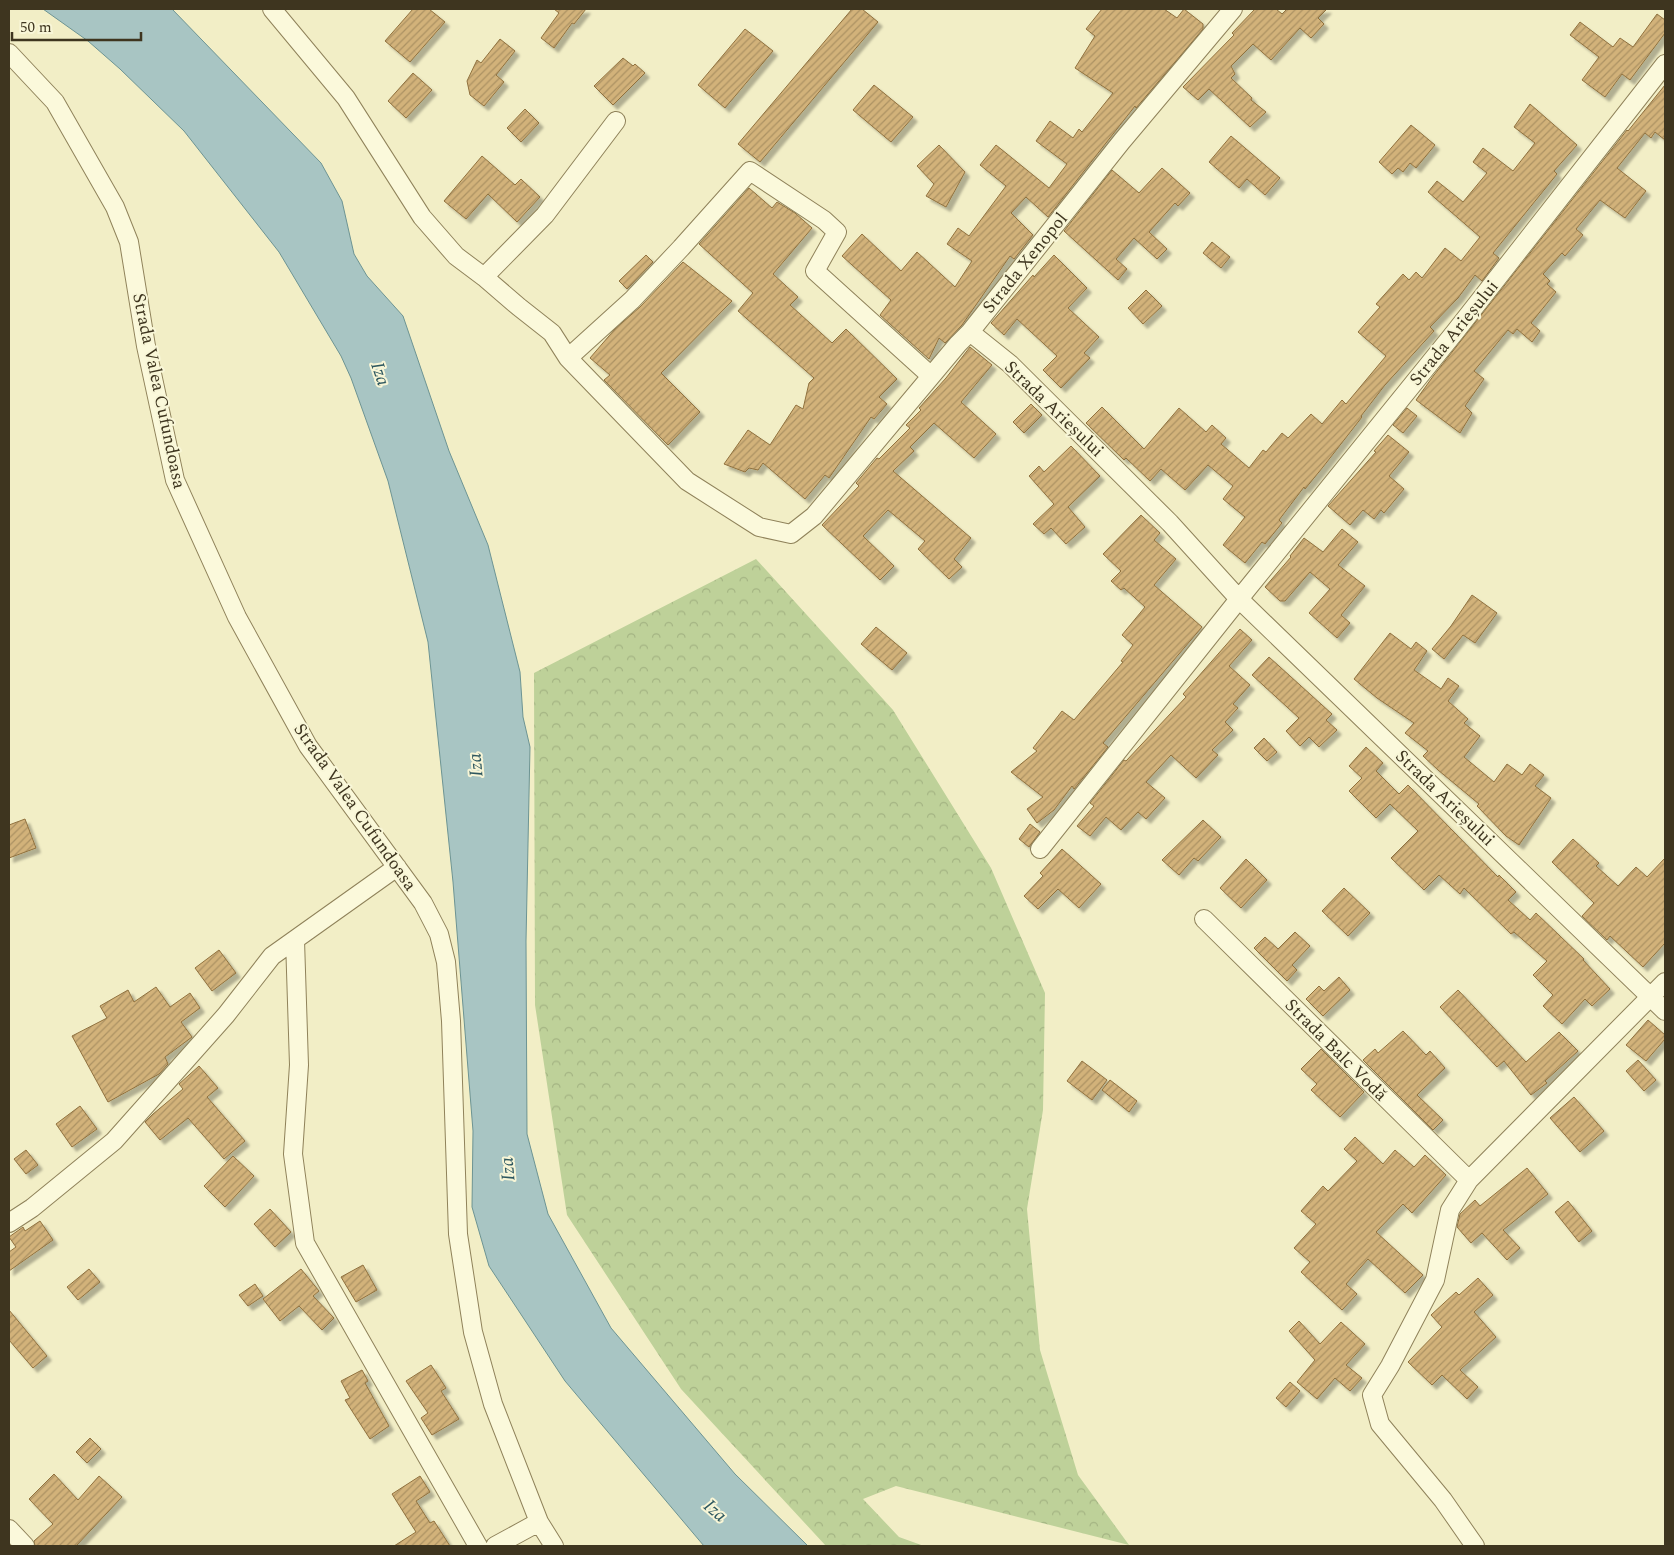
<svg xmlns="http://www.w3.org/2000/svg" width="1674" height="1555" font-family="Spectral,serif">
<style>
.forest{fill:url(#forest-crowns)}
.water{fill:#a8c5c3;stroke:#6d9493}
.building{fill:url(#building-hatch);stroke:#90713e;filter:url(#shadow)}
.lines{fill:none;stroke-linecap:round;stroke-linejoin:round}
.street-casing{stroke:#8f825a;stroke-width:20}
.street{stroke:#fbf9db;stroke-width:18}
.labels{text-anchor:middle;dominant-baseline:central;stroke-width:4;stroke-linejoin:round;paint-order:stroke}
.street-label{font-size:18px;fill:#3e351f;stroke:#f8f6d7}
.water-label{font-size:19px;font-style:italic;fill:#2d575f;stroke:#f8f6d7}
</style>
<defs>
<pattern id="forest-crowns" width="20" height="18" patternUnits="userSpaceOnUse" patternTransform="scale(1.25)"><rect width="20" height="18" fill="#bed199"/><path d="M2 6a3 3 0 1 1 6 0M12 15a3 3 0 1 1 6 0" fill="none" stroke="#a4b483"/></pattern>
<pattern id="building-hatch" width="6" height="6" patternUnits="userSpaceOnUse" patternTransform="scale(1.25)"><rect width="6" height="6" fill="#d2b27a"/><path d="M-1 1l2-2M0 6l6-6M5 7l2-2" fill="none" stroke="#ac9263"/></pattern>
<filter id="shadow"><feDropShadow dx="4.5" dy="4.5" stdDeviation="1" flood-color="#0004"/></filter>
</defs>
<rect width="100%" height="100%" fill="#f2eec6"/>
<path class="forest" d="M756,559L893,710L991,868L1045,993L1043,1110L1027,1209L1040,1350L1078,1475L1129,1545L896,1486L863,1499L899,1537L924,1546H826L681,1389L567,1215L535,1005L534,673Z"/>
<path class="water" d="M43,9H172L321,163L342,201L354,254L367,276L403,316L449,451L488,545L520,672L523,717L530,747L526,941L527,1134L548,1214L611,1328L735,1474L808,1546H704L565,1381L489,1266L472,1207L473,1131L453,882L428,642L388,481L351,378L341,356L279,252L184,131L120,69L88,41Z"/>
<path class="building" d="M413,9H429L445,22L410,62L385,41Z
M554,9H586L574,24L572,23L554,48L541,38L559,13Z
M852,9H862L878,22L760,162L738,144Z
M1102,9H1164L1177,18L1184,9L1203,24V29L1136,108L1135,106L1048,217L1026,197L1011,213L1033,235L1014,259L1010,256L962,325L945,343L939,338L929,359L880,315L891,300L842,256L862,234L901,271L917,252L955,287L972,261L947,244L958,228L969,236L1006,186L980,165L996,145L1049,188L1067,164L1036,141L1050,121L1073,138L1079,129L1082,132L1113,93L1075,68L1095,36L1086,29Z
M1255,9H1276L1282,14L1287,9H1327L1318,18L1324,24L1311,38L1300,28L1271,60L1253,44L1231,66L1235,74L1231,78L1252,98L1251,100L1266,112L1250,127L1209,89L1198,100L1183,87L1234,35L1232,33Z
M1657,14L1665,20V33L1630,80L1622,74L1605,97L1582,80L1599,57L1570,35L1580,22L1613,47L1620,38L1633,47Z
M745,29L773,51L725,108L698,85Z
M500,39L515,51L496,75L504,82L484,106L470,95L467,81L477,60L481,63Z
M623,58L633,66L635,64L645,73L613,105L594,86Z
M413,73L432,90L406,118L388,101Z
M874,85L913,117L891,142L853,110Z
M1665,85V140L1655,132L1651,138L1645,133L1617,168L1646,191L1625,218L1600,200L1576,229L1583,235L1565,256L1562,253L1543,274L1550,281L1547,284L1556,292L1531,323L1540,331L1532,342L1517,329L1513,334L1508,330L1474,371L1484,379L1465,406L1472,413L1460,433L1416,400L1434,375L1627,130L1628,131Z
M1530,104L1577,145L1554,171L1557,174L1493,253L1499,258L1482,281L1475,275L1458,298L1430,327L1434,331L1385,385L1361,416L1362,417L1323,467L1305,489L1304,487L1279,520L1282,523L1265,544L1262,542L1245,563L1223,545L1245,517L1223,499L1233,486L1208,465L1185,490L1161,469L1150,481L1126,458L1124,460L1086,423L1102,407L1144,449L1179,408L1206,432L1212,425L1226,438L1221,444L1249,468L1263,450L1266,452L1282,433L1288,438L1311,414L1322,424L1342,400L1346,404L1386,356L1358,332L1380,307L1376,304L1403,274L1409,280L1416,272L1422,278L1445,248L1461,261L1480,237L1428,192L1437,181L1463,202L1487,173L1473,162L1483,148L1513,171L1535,143L1514,127Z
M525,109L539,123L521,142L507,128Z
M1411,125L1435,145L1416,168L1410,163L1403,172L1398,168L1392,174L1379,162Z
M1231,136L1280,178L1265,195L1247,179L1239,188L1209,162Z
M939,145L965,172L946,207L926,196L934,184L917,166Z
M482,156L515,185L521,179L540,197L517,222L488,194L466,219L444,201Z
M1162,168L1190,193L1178,206L1175,203L1149,232L1167,249L1157,259L1134,238L1116,259L1127,269L1118,280L1064,231L1112,170L1139,193Z
M749,188L772,208L777,202L795,213L812,228L773,274L798,297L790,305L832,343L846,329L897,379L879,397L887,404L874,419L871,417L829,478L825,475L805,499L763,463L758,470L749,468L745,472L724,464L748,430L770,445L796,405L803,409L809,383L814,378L738,311L753,293L699,244Z
M1212,242L1230,257L1221,268L1203,253Z
M646,255L653,262L627,289L619,281Z
M1054,255L1087,288L1068,308L1099,337L1084,353L1090,358L1061,388L1043,370L1057,356L1017,319L1004,335L991,323L1033,275L1034,277Z
M683,262L732,301L661,373L700,412L668,445L604,380L610,375L590,358L615,329L640,307Z
M1146,290L1162,306L1143,324L1128,308Z
M970,347L992,365L961,402L996,434L974,458L934,423L910,447L914,451L893,471L971,538L954,559L962,567L949,579L918,549L925,541L888,510L863,536L894,566L880,580L822,525L859,486L856,483L877,458L879,459L910,428L906,425L921,410L919,408L946,378Z
M1031,404L1042,415L1024,433L1013,422Z
M1407,408L1417,416L1403,433L1393,425Z
M1388,435L1409,452L1389,476L1404,489L1384,513L1381,510L1374,519L1363,510L1350,525L1328,506L1376,452L1374,451Z
M1071,446L1100,476L1068,507L1085,527L1066,544L1051,528L1044,534L1033,524L1054,504L1029,476L1039,466L1044,472Z
M1141,515L1160,533L1154,540L1176,559L1154,585L1202,627L1103,743L1108,747L1074,789L1072,786L1054,810L1037,823L1027,809L1043,797L1011,772L1037,751L1033,748L1062,711L1074,720L1123,662L1121,661L1133,645L1122,635L1145,607L1124,588L1121,590L1111,581L1121,571L1103,554Z
M1342,529L1358,542L1338,565L1365,586L1341,615L1350,623L1337,638L1309,613L1330,589L1310,572L1285,601H1280L1265,587L1291,557L1290,556L1304,538L1323,552Z
M1472,595L1497,613L1475,643L1463,635L1444,659L1432,649L1451,626Z
M876,627L907,653L892,670L861,644Z
M1240,629L1252,640L1229,666L1250,685L1233,704L1238,708L1225,722L1233,730L1212,750L1218,755L1196,778L1171,755L1146,782L1165,798L1146,819L1138,812L1121,830L1106,817L1090,836L1077,826L1094,806L1090,803L1124,760L1126,761L1186,697L1183,694Z
M1390,633L1411,649L1416,642L1427,651L1414,670L1441,689L1448,678L1459,686L1448,701L1468,719L1464,723L1480,736L1464,757L1494,782L1507,764L1522,775L1530,764L1544,775L1535,786L1551,798L1519,845L1506,836L1477,806L1479,804L1438,770L1423,756L1428,751L1405,733L1414,723L1377,698L1354,679Z
M1269,657L1332,714L1326,720L1337,730L1319,747L1309,737L1300,746L1286,731L1299,718L1252,675Z
M1264,738L1277,752L1267,761L1254,748Z
M1366,747L1383,763L1376,771L1399,794L1408,785L1498,877L1499,875L1516,892L1508,900L1530,920L1536,913L1584,959L1583,960L1610,989L1592,1006L1585,999L1562,1024L1543,1006L1553,995L1533,975L1547,961L1514,932L1511,934L1464,888L1460,894L1439,875L1424,890L1391,858L1418,831L1390,804L1376,818L1349,791L1362,778L1349,766Z
M25,819L36,848L9,858V825Z
M1203,820L1221,837L1198,861L1194,858L1179,875L1162,860Z
M1030,824L1040,832L1029,847L1019,839Z
M1573,839L1599,863L1596,866L1618,886L1636,867L1647,877L1665,858V943L1643,967L1610,936L1607,940L1582,916L1594,903L1552,862Z
M1062,849L1101,884L1079,908L1058,889L1038,909L1024,896L1043,876L1040,873Z
M1246,859L1267,880L1241,908L1220,888Z
M1344,888L1370,913L1348,936L1322,911Z
M1295,932L1310,946L1292,965L1297,970L1287,981L1254,948L1265,937L1278,949Z
M219,950L236,973L212,991L195,968Z
M1339,977L1350,990L1323,1016L1306,999L1319,986L1324,991Z
M156,987L170,1007L190,993L200,1008L181,1022L192,1037L165,1057L168,1064L159,1074L108,1102L72,1036L107,1018L100,1006L128,990L134,1002Z
M1458,990L1526,1062L1559,1032L1578,1051L1545,1081L1547,1083L1531,1095L1504,1061L1497,1067L1440,1007Z
M1648,1020L1665,1035V1039L1646,1061L1626,1045Z
M1403,1031L1426,1055L1430,1051L1445,1068L1417,1095L1443,1120L1433,1130L1363,1060L1375,1049L1378,1053Z
M1321,1049L1364,1092L1340,1117L1311,1090L1317,1084L1301,1069Z
M1638,1060L1656,1080L1644,1091L1626,1071Z
M1082,1061L1107,1080L1092,1100L1067,1081Z
M199,1066L218,1088L207,1097L245,1141L224,1159L188,1118L160,1140L145,1122L153,1114L183,1089L179,1084Z
M1110,1080L1137,1101L1129,1112L1102,1090Z
M1574,1097L1604,1131L1580,1152L1550,1118Z
M80,1106L97,1129L72,1147L56,1124Z
M1355,1137L1383,1164L1395,1150L1414,1167L1425,1155L1446,1175L1412,1213L1403,1204L1376,1232L1423,1275L1405,1293L1368,1259L1346,1284L1357,1294L1342,1310L1301,1272L1310,1262L1294,1248L1316,1224L1301,1211L1323,1186L1328,1191L1357,1161L1344,1149Z
M26,1150L38,1165L26,1174L14,1159Z
M233,1156L254,1176L225,1207L204,1186Z
M1527,1168L1548,1194L1503,1230L1520,1248L1507,1260L1482,1233L1471,1243L1457,1227L1460,1214L1475,1200L1480,1206Z
M1568,1201L1592,1231L1579,1242L1555,1212Z
M270,1209L291,1232L275,1247L254,1224Z
M40,1221L53,1240L9,1271V1252L16,1247L9,1237L23,1227L25,1231Z
M363,1265L377,1290L356,1302L341,1277Z
M89,1269L100,1282L78,1300L67,1287Z
M301,1269L319,1291L313,1296L334,1318L322,1330L299,1306L280,1321L263,1299Z
M1478,1278L1493,1295L1474,1312L1496,1337L1460,1370L1478,1387L1467,1399L1442,1375L1432,1385L1408,1362L1442,1327L1431,1315L1456,1292L1459,1295Z
M255,1284L263,1296L248,1306L239,1295Z
M9,1310L47,1356L33,1368L9,1340Z
M1299,1321L1320,1344L1341,1322L1365,1344L1346,1365L1362,1378L1350,1391L1335,1378L1317,1399L1297,1382L1315,1360L1289,1331Z
M431,1365L446,1388L441,1391L459,1419L432,1435L421,1418L428,1413L406,1381Z
M362,1370L368,1381L365,1383L389,1426L370,1439L345,1400L350,1398L341,1381Z
M1290,1382L1300,1391L1286,1407L1276,1398Z
M90,1438L101,1449L87,1463L76,1452Z
M54,1474L78,1500L99,1476L122,1497L76,1546H35L34,1541L53,1524L29,1499Z
M420,1476L430,1492L416,1501L430,1523L434,1521L450,1546H394L416,1532L392,1494Z"/>
<g class="lines">
<defs>
<path id="street" d="M272,9L346,98L422,217L456,256L484,277L545,215L616,121
M9,53L55,102L115,207L129,242L146,346L175,480L237,617L308,746L423,903L439,934L446,962L451,1021L458,1234L473,1332L493,1404L539,1522L554,1546
M484,277L519,307L552,333L568,358L687,481L759,527L791,534L814,516L958,344L970,332L1122,141L1233,9
M970,332L1010,364L1170,523L1239,599L1665,1011
M568,358L632,300L681,248L750,171L824,220L837,232L815,271L931,376
M1040,849L1239,599L1455,332L1665,64
M1204,919L1469,1180
M295,940L299,1065L293,1154L305,1243L478,1546
M9,1223L32,1208L114,1141L226,1015L272,956L397,867
M9,1529L25,1546
M495,1546L539,1522
M1475,1546L1443,1500L1380,1424L1372,1395L1390,1366L1435,1280L1450,1210L1469,1180L1665,982"/>
</defs>
<use href="#street" class="street-casing"/>
<use href="#street" class="street"/>
</g>
<g class="labels">
<g class="street-label">
<text transform="translate(1025 263) rotate(-51)">Strada Xenopol</text>
<text transform="translate(1454 333) rotate(-51)">Strada Arieșului</text>
<text transform="translate(159 391) rotate(78)">Strada Valea Cufundoasa</text>
<text transform="translate(1054 409) rotate(44)">Strada Arieșului</text>
<text transform="translate(1445 798) rotate(44)">Strada Arieșului</text>
<text transform="translate(355 807) rotate(55)">Strada Valea Cufundoasa</text>
<text transform="translate(1336 1050) rotate(45)">Strada Balc Vodă</text>
</g>
<g class="water-label">
<text transform="translate(380 374) rotate(72)">Iza</text>
<text transform="translate(476 765) rotate(-95)">Iza</text>
<text transform="translate(508 1169) rotate(-95)">Iza</text>
<text transform="translate(715 1511) rotate(41)">Iza</text>
</g>
</g>
<rect width="1674" height="1555" fill="none" stroke="#3e351f" stroke-width="20"/>
<path d="M12 32v8h129v-8" fill="none" stroke="#3e351f" stroke-width="2.5"/>
<text x="20" y="32" font-size="15" fill="#3e351f" stroke="#f8f6d7" stroke-width="4" paint-order="stroke">50 m</text>
</svg>
